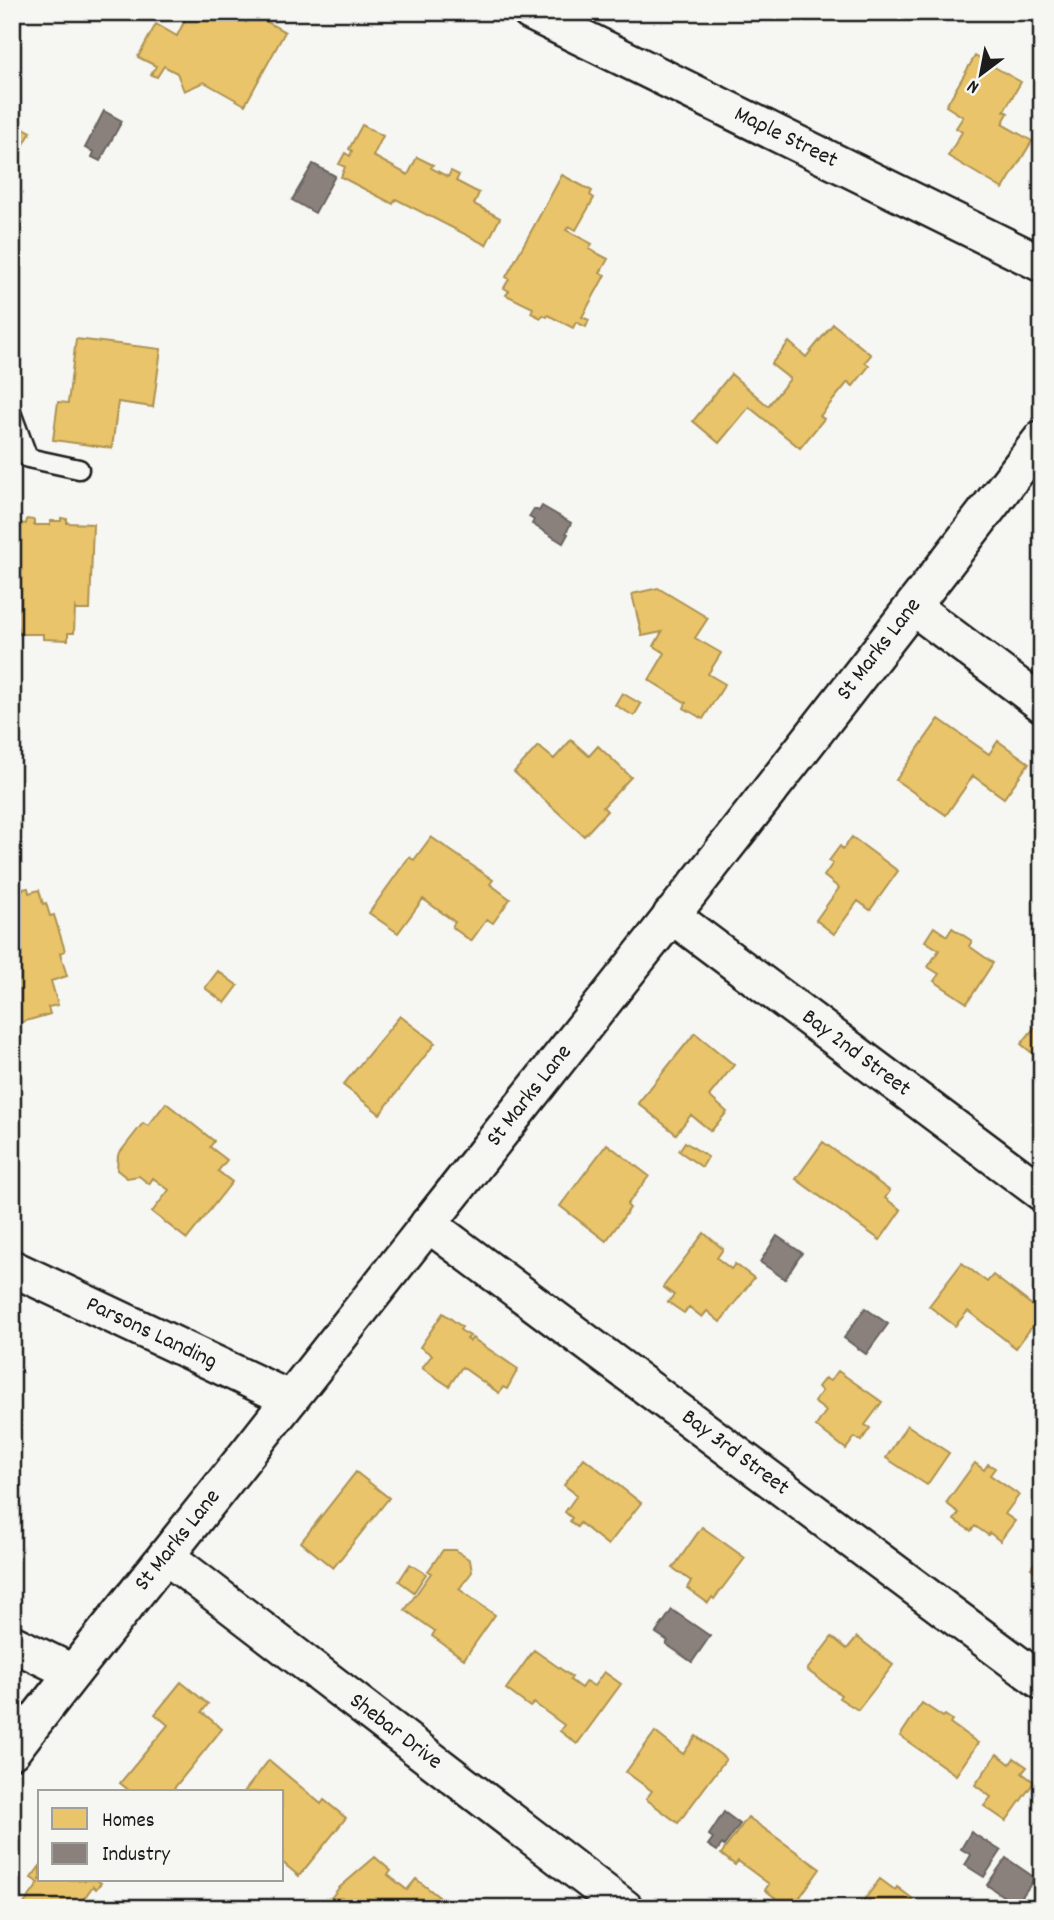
<svg xmlns="http://www.w3.org/2000/svg" width="1054" height="1920" font-family="Dekko,sans-serif">
<style>
.homes{fill:#e9c46a;stroke:#ac9253;stroke-width:2}
.industry{fill:#8a817c;stroke:#69635f;stroke-width:2}
.lines{fill:none;stroke-linecap:round;stroke-linejoin:round}
.lane-casing{stroke:#1c1c1c;stroke-width:23}
.street-casing{stroke:#1c1c1c;stroke-width:40}
.lane{stroke:#f6f6f2;stroke-width:18}
.street{stroke:#f6f6f2;stroke-width:35}
.labels{text-anchor:middle;dominant-baseline:central;stroke-width:7;stroke-linejoin:round;paint-order:stroke}
.street-label{font-size:23px;fill:#1c1c1c;stroke:#f6f6f2}
</style>
<rect width="100%" height="100%" fill="#f6f6f2"/>
<filter id="ink" filterUnits="userSpaceOnUse"><feTurbulence type="fractalNoise" baseFrequency=".0143" numOctaves="2"/><feDisplacementMap in="SourceGraphic" scale="14" xChannelSelector="R" yChannelSelector="G"/><feConvolveMatrix kernelMatrix="1 2 1 2 8 2 1 2 1" color-interpolation-filters="sRGB"/></filter>
<g filter="url(#ink)">
<path class="homes" d="M189,12H229L246,22L251,13L285,32L245,105L204,82L184,91L177,73L164,66L157,77L151,75L156,66L138,57L156,24L177,36Z
M975,56L1021,82L1004,111L1008,113L1002,124L1032,141L1003,189L948,156L962,132L956,128L963,117L946,106Z
M12,122L31,132L15,160L20,163L14,175L12,174Z
M362,125L383,136L373,156L408,175L417,157L433,165L431,168L448,177L451,171L459,175L456,181L479,193L474,204L500,218L486,245L396,199L393,204L341,177L345,167L339,164L345,153L350,156L352,151L349,149Z
M562,175L592,191L590,195L594,198L576,230L569,226L566,230L592,244L589,249L608,259L600,273L605,275L582,317L589,320L586,327L576,322L573,328L548,315L547,317L543,315L541,318L531,313L533,308L506,295L509,291L504,288L509,279L506,277Z
M833,324L871,355L865,362L869,366L853,386L848,382L820,416L824,419L800,448L749,407L719,443L693,421L731,374L768,406L790,379L771,364L789,342L806,357Z
M76,339L161,349L153,407L118,402L112,448L53,440L58,402L68,403Z
M19,518V523L26,524L27,519L34,520V525H50V521H61V518L67,519V523L93,524L90,610H77L75,607L74,633H68V640L43,639V634H12V525L13,519Z
M658,588L708,618L695,638L721,653L708,674L725,684L703,719L684,708L686,703L649,680L665,653L654,646L662,632L642,636L632,594Z
M622,693L641,704L634,716L615,705Z
M939,719L989,754L998,741L1029,763L1004,798L973,776L946,815L896,780Z
M571,740L589,756L598,746L631,777L603,807L607,811L584,836L514,772L538,746L554,759Z
M431,837L493,880L490,884L510,899L493,923L487,919L471,941L452,927L455,922L423,899L398,933L369,913L409,857L414,860Z
M852,837L898,871L870,910L858,901L834,934L816,920L839,888L824,876L833,863L829,861L840,846L843,849Z
M28,888L29,893L39,890L43,904L46,903L50,916L54,915L65,951L60,953L67,976L51,981L58,1005L48,1007L50,1014L12,1025V897L19,895L18,890Z
M934,927L947,936L952,928L972,941L969,946L993,963L967,1003L934,981L939,974L928,967L939,950L925,941Z
M218,971L238,986L225,1003L205,988Z
M400,1016L435,1043L380,1114L343,1085Z
M1042,1018V1061L1021,1044Z
M695,1033L734,1065L709,1096L727,1112L711,1131L691,1115L676,1134L638,1103Z
M166,1103L214,1141L210,1147L227,1160L218,1171L232,1182L187,1239L152,1212L169,1190L153,1178L149,1184L139,1176L127,1178L117,1170L118,1155L143,1123L148,1126Z
M685,1142L708,1157L702,1167L679,1151Z
M823,1142L890,1191L885,1198L901,1210L880,1240L796,1179Z
M607,1144L649,1176L627,1205L630,1208L606,1241L560,1206Z
M704,1233L723,1249L717,1258L731,1269L735,1264L754,1278L720,1322L707,1311L702,1317L689,1307L684,1313L668,1302L674,1295L663,1287Z
M962,1263L987,1282L993,1275L1042,1313L1016,1348L968,1311L955,1326L929,1306Z
M443,1313L462,1327L460,1330L470,1336L467,1339L470,1341L472,1338L518,1369L507,1389L503,1387L499,1393L462,1367L449,1386L422,1368L432,1355L420,1347Z
M838,1371L882,1402L865,1425L870,1428L861,1441L855,1437L846,1449L816,1426L826,1411L814,1402L822,1391L818,1387L825,1378L830,1381Z
M907,1425L949,1453L927,1485L886,1458Z
M584,1458L641,1503L608,1545L580,1523L577,1527L570,1521L572,1518L565,1512L577,1495L564,1485Z
M975,1463L984,1470L988,1464L995,1468L990,1475L1019,1495L1005,1514L1015,1521L1000,1541L990,1533L988,1535L975,1526L971,1531L954,1520L959,1513L946,1503Z
M356,1472L389,1498L333,1568L301,1542Z
M702,1527L745,1558L714,1599L712,1597L708,1603L687,1588L691,1581L673,1568Z
M443,1550H455L470,1560L472,1572L459,1589L495,1615L464,1659L432,1636L435,1631L405,1610L431,1573L428,1571Z
M1042,1552V1576L1031,1568Z
M410,1564L426,1574L414,1592L399,1581Z
M832,1637L847,1649L857,1637L893,1665L858,1710L839,1698L841,1695L807,1670Z
M534,1650L572,1677L570,1680L581,1688L586,1681L594,1686L604,1672L621,1684L577,1744L560,1731L564,1725L534,1703L530,1707L506,1689Z
M181,1682L208,1704L202,1712L222,1729L171,1792H131L120,1783L168,1725L155,1714Z
M922,1703L943,1717L945,1715L952,1720L950,1723L978,1743L956,1775L900,1736Z
M655,1732L683,1754L696,1736L726,1759L678,1823L646,1799L652,1791L626,1772Z
M997,1754L1010,1764L1014,1758L1027,1767L1022,1773L1034,1782L1006,1821L984,1806L991,1797L975,1785Z
M269,1760L321,1804L324,1800L346,1818L299,1876L282,1862V1854L284,1851L282,1849V1792H244Z
M748,1817L820,1869L792,1908H789L765,1890L769,1884L738,1861L735,1865L721,1854Z
M375,1857L391,1871L388,1875L407,1890L416,1879L439,1897L431,1908H323L339,1888Z
M40,1866V1880H97L101,1883L96,1889L93,1886L77,1908H21L39,1883L31,1878Z
M880,1879L895,1890L897,1887L913,1899L911,1902L919,1908H858Z"/>
<path class="industry" d="M104,111L122,121L100,161L92,157L94,152L85,148Z
M313,164L335,176L315,213L292,200Z
M542,506L571,523L566,533L568,534L563,543L532,524L534,520L529,517L534,509L539,511Z
M777,1236L802,1253L785,1279L760,1262Z
M865,1308L888,1324L866,1354L844,1338Z
M672,1610L710,1636L692,1662L666,1644L668,1641L656,1633Z
M724,1812L740,1824L724,1846L722,1844L717,1851L708,1845L713,1838L709,1835Z
M971,1832L1001,1851L984,1877L965,1865L971,1855L961,1849Z
M1006,1858L1035,1878L1016,1905L987,1885Z"/>
<g class="lines">
<defs>
<path id="lane" d="M12,415L28,458L79,469"/>
<g id="street">
<path id="s1" d="M530,12L1042,264"/>
<path d="M913,607L1042,704"/>
<path id="s2" d="M671,915L1042,1193"/>
<path id="s3" d="M428,1224L1042,1682"/>
<path id="s4" d="M12,1268L290,1399"/>
<path id="s5" d="M166,1556L625,1908"/>
<path d="M12,1643L72,1672"/>
<path id="s6" d="M12,1751C97,1640 186,1532 272,1422C530,1095 790,769 1042,438"/>
</g>
</defs>
<use href="#lane" class="lane-casing"/>
<use href="#street" class="street-casing"/>
<use href="#lane" class="lane"/>
<use href="#street" class="street"/>
</g>
</g>
<g class="labels">
<g class="street-label">
<text stroke="none"><textPath href="#s1" startOffset="285">Maple Street</textPath></text>
<text stroke="none"><textPath href="#s6" startOffset="1402">St Marks Lane</textPath></text>
<text stroke="none"><textPath href="#s2" startOffset="231">Bay 2nd Street</textPath></text>
<text stroke="none"><textPath href="#s6" startOffset="835">St Marks Lane</textPath></text>
<text stroke="none"><textPath href="#s4" startOffset="154">Parsons Landing</textPath></text>
<text stroke="none"><textPath href="#s3" startOffset="383">Bay 3rd Street</textPath></text>
<text stroke="none"><textPath href="#s6" startOffset="268">St Marks Lane</textPath></text>
<text stroke="none"><textPath href="#s5" startOffset="289">Shebar Drive</textPath></text>
</g>
</g>
<rect width="1054" height="1920" fill="none" stroke="#f6f6f2" stroke-width="42"/>
<rect x="21" y="21" width="1012" height="1878" fill="none" stroke="#1c1c1c" stroke-width="2.5" filter="url(#ink)"/>
<rect x="38" y="1790" width="245" height="91" fill="#f6f6f2" stroke="#9f9f9c" stroke-width="2"/>
<rect x="52" y="1808" width="35" height="21" fill="#e9c46a" stroke="#9f9f9c" stroke-width="2"/>
<text x="102" y="1826" font-size="21" fill="#1c1c1c">Homes</text>
<rect x="52" y="1843" width="35" height="21" fill="#8a817c" stroke="#9f9f9c" stroke-width="2"/>
<text x="102" y="1860" font-size="21" fill="#1c1c1c">Industry</text>
<g transform="translate(981 74) rotate(212)" stroke="#f6f6f2" stroke-width="5" paint-order="stroke">
<path d="M0-5L12 26L0 18L-12 26Z" fill="#1c1c1c"/>
<text y="-10" font-size="19" font-weight="bold" text-anchor="middle" fill="#1c1c1c">N</text>
</g>
</svg>
